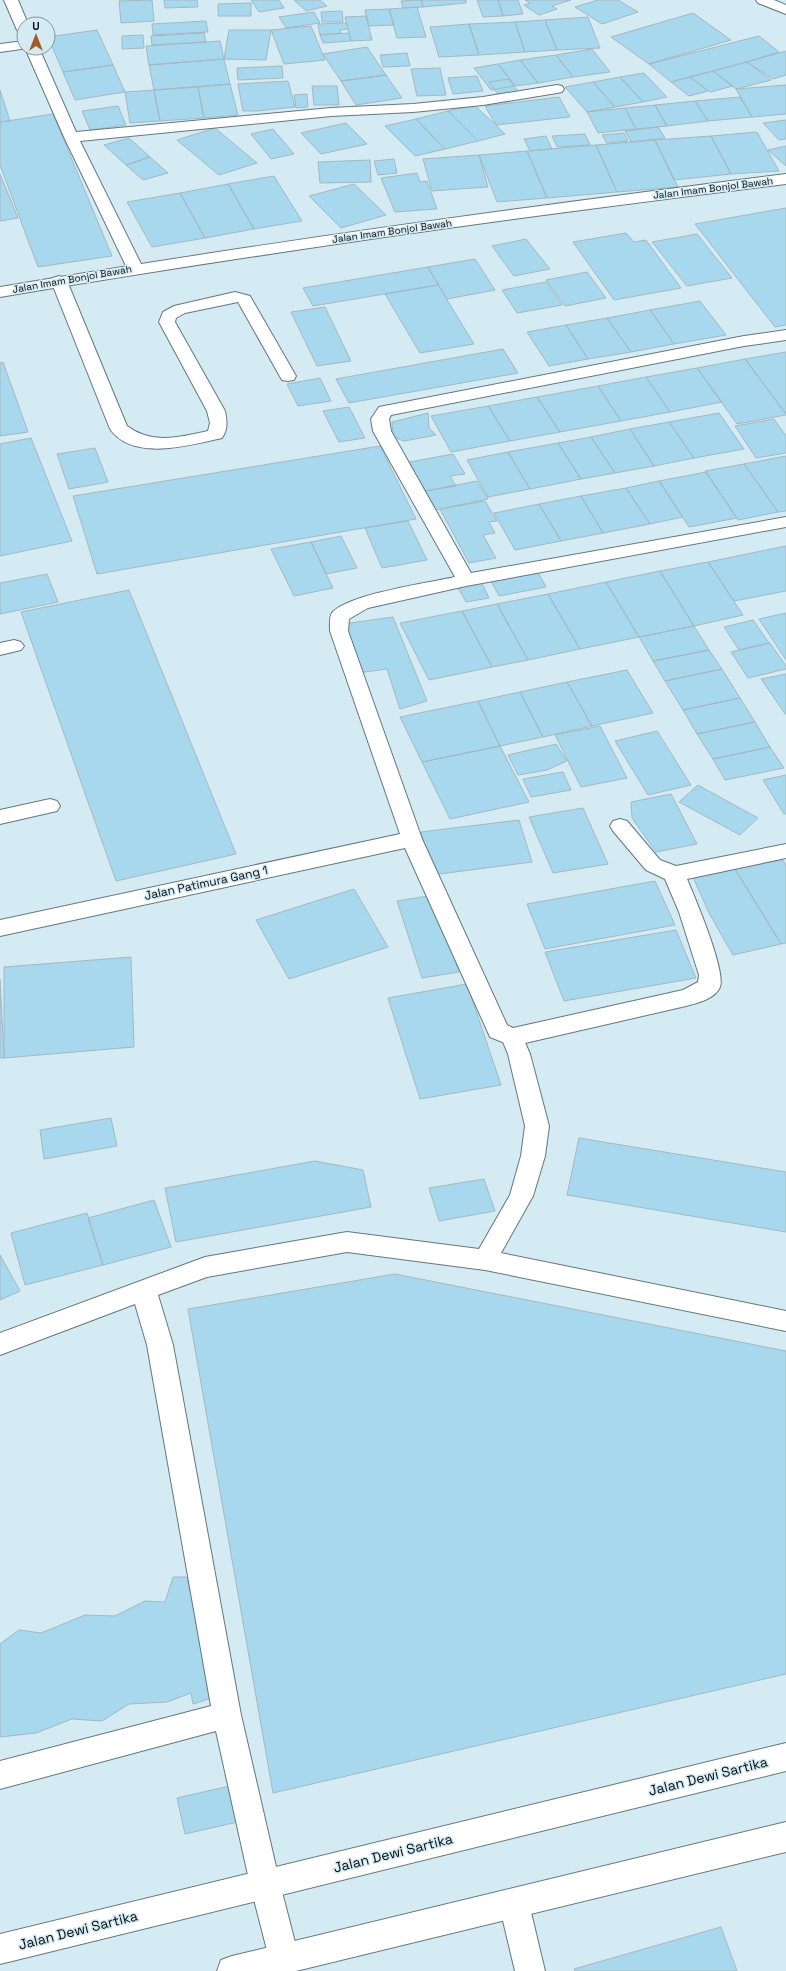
<svg xmlns="http://www.w3.org/2000/svg" width="786" height="1971" font-family="'Space Grotesk',sans-serif">
<style>
.building{fill:#a7d8ee;stroke:#a4b8c1}
.lines{fill:none;stroke-linecap:round;stroke-linejoin:round}
.lane-casing{stroke:#63777f;stroke-width:2}
.street-casing{stroke:#63777f;stroke-width:2}
.primary-casing{stroke:#63777f;stroke-width:2}
.lane{fill:#fff;fill-rule:evenodd}
.street{fill:#fff;fill-rule:evenodd}
.primary{fill:#fff;fill-rule:evenodd}
.labels{text-anchor:middle;dominant-baseline:central;stroke-width:3;stroke-linejoin:round;paint-order:stroke}
.far-street-label{font-size:10px;fill:#080f12;stroke:#d5ebf4}
.street-label{font-size:12px;fill:#080f12;stroke:#d5ebf4}
.near-street-label{font-size:14px;fill:#080f12;stroke:#d5ebf4}
</style>
<rect width="100%" height="100%" fill="#d5ebf4"/>
<path class="building" d="M152,0L154,21L121,23L119,1Z
M164,0H197L198,7L165,8Z
M251,0H279L284,8L259,12Z
M294,0H320L327,6L306,11Z
M421,0L423,7L403,8L401,1Z
M421,0H466V3L423,7Z
M477,0H498L503,16L483,17Z
M498,0H518L523,14L503,16Z
M525,0H571L552,6L557,9L539,15L524,5L530,3Z
M598,0H618L638,12L602,24L575,7Z
M251,3V16H218V4Z
M417,7L426,37L397,38L389,9Z
M389,9L394,25L369,26L365,10Z
M342,11L343,22H322L321,12Z
M314,12L320,23L286,28L279,17Z
M693,13L731,40L649,64L611,37Z
M366,16L372,40L351,41L345,17Z
M588,17L600,48L557,50L545,20Z
M545,20L557,50L525,52L515,22Z
M206,21L208,32L153,35L152,24Z
M515,22L525,52L479,55L469,24Z
M346,23L348,29L340,30L341,33L320,35L318,24Z
M469,24L479,55L439,57L430,27Z
M311,26L325,60L284,64L271,30Z
M97,30L113,65L63,72L48,37Z
M229,30H271L266,60L224,59Z
M204,33L206,42L152,45L151,36Z
M349,33L351,41L323,43L320,35Z
M143,35L144,48L122,49V36Z
M759,36L779,52L747,62L671,82L649,64Z
M220,41L224,59L149,65L146,46Z
M367,47L386,75L341,81L323,54Z
M592,49L610,72L573,77L556,55Z
M786,51V75L773,79L747,62Z
M407,53L410,66L383,67L380,55Z
M556,55L573,77L538,83L520,60Z
M224,59L230,84L154,90L149,65Z
M520,60L538,83L515,86L498,64Z
M747,62L771,80L736,89L713,71Z
M498,64L515,86L491,90L474,68Z
M113,65L125,92L75,100L63,72Z
M282,66L283,78L238,80L237,68Z
M440,68L446,95L417,96L411,69Z
M713,71L733,86L710,92L690,77Z
M644,73L667,97L643,102L620,77Z
M386,75L402,98L356,105L341,81Z
M477,76L483,91L453,94L448,78Z
M620,77L643,102L615,107L593,82Z
M690,77L708,91L689,96L671,82Z
M509,79L519,93L499,96L489,82Z
M288,81L295,107L258,111H243L238,84Z
M593,82L615,107L587,112L565,87Z
M230,84L238,115L204,118L198,87Z
M786,85V114L752,117L736,89Z
M312,86H337L339,105H314Z
M198,87L204,118L160,121L154,90Z
M0,90L10,121L0,122Z
M154,90L160,121L130,123L125,92Z
M307,94L308,107L296,108L294,95Z
M559,97L570,117L496,125L485,106Z
M740,97L752,117L708,121L695,101Z
M695,101L708,121L667,126L655,105Z
M474,105L496,125L505,134L478,141L448,111Z
M655,105L667,126L636,129L625,108Z
M118,106L126,125L90,130L82,111Z
M625,108L636,129L598,133L587,112Z
M448,111L478,141L445,149L416,119Z
M53,114L112,256L38,267L0,165V122Z
M416,119L445,149L415,156L385,126Z
M786,120V139L779,140L763,123Z
M346,123L367,144L321,154L301,133Z
M658,127L665,138L631,142L625,131Z
M215,128L257,163L219,175L177,140Z
M273,129L294,154L271,159L251,134Z
M757,132L779,171L731,174L711,136Z
M624,133L628,141L607,143L602,135Z
M585,134L590,145L557,147L552,136Z
M546,136L552,149L530,151L524,139Z
M711,136L731,174L674,180L655,140Z
M129,138L150,157L126,165L104,145Z
M655,140L678,187L617,192L596,145Z
M596,145L617,192L547,198L527,151Z
M786,146V166L768,150Z
M527,151L547,198L497,202L479,155Z
M479,155L488,187L432,191L423,159Z
M150,157L168,173L143,180L126,165Z
M394,159L397,173L378,175L374,161Z
M370,160L371,182L320,183L318,162Z
M417,173L420,182L427,181L437,209L395,212L381,178Z
M0,174L18,218L0,221Z
M274,176L302,221L254,229L228,184Z
M228,184L254,229L205,238L180,193Z
M354,184L386,215L341,228L309,196Z
M180,193L205,238L152,247L127,202Z
M786,208V325L775,327L695,224Z
M626,233L634,242L646,240L681,288L614,300L573,242Z
M697,234L732,278L687,286L652,242Z
M526,239L550,269L514,276L492,246Z
M475,259L495,290L447,299L428,267Z
M428,267L438,285L313,306L303,288Z
M587,272L606,298L565,306L546,280Z
M546,282L562,305L517,313L502,290Z
M438,285L474,344L420,353L385,294Z
M700,301L726,335L674,344L650,310Z
M325,307L351,361L317,366L291,312Z
M650,310L674,344L631,352L607,318Z
M607,318L631,352L588,359L566,325Z
M566,325L588,359L549,366L527,332Z
M503,349L518,373L349,403L336,379Z
M786,352V414L745,359Z
M745,359L786,414V415L737,424L697,368Z
M3,362L28,432L0,436V363Z
M697,368L722,402L670,412L646,377Z
M646,377L670,412L621,421L598,386Z
M320,378L331,401L298,406L287,384Z
M598,386L621,421L560,432L537,397Z
M537,397L560,432L510,441L488,406Z
M488,406L510,441L451,452L431,416Z
M349,407L365,438L339,442L323,411Z
M428,413L429,428L436,435L404,441L393,437L392,422Z
M719,413L744,449L694,458L669,422Z
M774,419L786,436V453L756,458L735,426Z
M669,422L694,458L654,466L630,429Z
M630,429L654,466L615,473L591,437Z
M591,437L615,473L581,479L558,443Z
M31,438L72,541L0,556V444Z
M558,443L581,479L530,489L508,452Z
M380,446L416,519L97,574L73,496Z
M95,448L108,482L69,489L57,454Z
M508,452L530,489L488,497L467,460Z
M453,454L465,474L450,476L456,486L420,492L404,463Z
M786,456V511L778,512L744,464Z
M744,464L778,512L738,520L705,471Z
M706,472L737,518L689,527L659,481Z
M477,481L488,499L435,510L425,491Z
M659,481L683,517L650,524L626,488Z
M626,488L650,524L603,533L581,496Z
M581,496L603,533L561,541L539,504Z
M485,501L497,521L489,522L495,533L483,535L496,558L469,563L440,509Z
M539,504L561,541L515,550L494,513Z
M408,521L427,560L382,568L365,528Z
M341,536L357,568L326,574L311,542Z
M311,542L333,588L294,596L271,549Z
M786,546V591L734,601L708,562Z
M708,562L743,615L694,626L660,571Z
M537,570L546,587L499,596L490,579Z
M660,571L694,626L639,637L606,582Z
M47,574L58,602L0,614V583Z
M481,581L489,598L466,602L457,586Z
M606,582L639,637L580,649L548,594Z
M129,590L236,854L116,881L21,612Z
M548,594L580,649L528,660L497,604Z
M497,604L528,660L492,667L462,611Z
M462,611L492,667L429,680L400,623Z
M786,613V660L759,619Z
M393,617L427,701L400,709L387,669L358,673L343,624Z
M753,620L769,643L739,650L724,627Z
M694,626L709,650L653,661L639,637Z
M770,643L786,666V669L748,678L731,652Z
M709,650L722,669L665,681L653,661Z
M722,669L740,698L683,710L665,681Z
M627,670L653,713L592,726L567,682Z
M786,674V715L761,679Z
M567,682L592,726L543,737L520,692Z
M520,692L543,737L500,746L478,701Z
M740,698L755,722L697,734L683,710Z
M478,701L500,746L422,762L400,717Z
M755,722L770,747L713,759L697,734Z
M600,726L627,778L581,787L555,735Z
M657,731L691,785L648,795L615,741Z
M556,744L567,761L547,770L518,775L508,755Z
M500,746L529,802L450,819L422,762Z
M770,747L784,768L725,780L713,759Z
M563,772L571,790L531,797L523,779Z
M786,775V814H784L763,780Z
M698,785L758,818L740,835L679,802Z
M671,794L697,844L656,852L632,818L631,802Z
M583,808L608,864L553,873L529,817Z
M519,820L532,862L432,875L421,832Z
M783,860L786,866V943L781,944L735,869Z
M735,869L781,944L733,955L709,913L693,877Z
M655,881L675,925L545,949L527,904Z
M354,889L388,947L289,979L256,920Z
M434,895L459,972L422,978L397,901Z
M676,930L696,978L564,1001L545,952Z
M131,957L134,1047L4,1058V967Z
M0,979L4,1058H0Z
M467,984L501,1085L420,1099L388,998Z
M111,1118L117,1146L44,1159L40,1130Z
M579,1138L786,1172V1232L567,1195Z
M315,1161L363,1170L371,1207L176,1242L165,1188Z
M484,1179L495,1211L439,1221L429,1188Z
M154,1200L171,1247L103,1265L88,1218Z
M87,1213L103,1265L25,1285L11,1233Z
M0,1255L20,1291L0,1300Z
M395,1274L786,1351V1674L273,1793L188,1309Z
M173,1577H187L212,1698L193,1704L191,1693L167,1702L129,1704L102,1721L72,1719L36,1733L0,1737V1644L19,1630L41,1633L85,1615L115,1616L145,1601L165,1602Z
M234,1785L242,1821L185,1834L177,1798Z
M721,1927L737,1971H575L574,1969Z"/>
<g class="lines">
<defs>
<path id="lane" d="M24,41V48H29L0,52V44Z
M59,276L65,278L67,281L127,426C153,445 179,437 208,431L210,423L207,411L159,322L163,312L174,306L235,292L250,296L296,376L294,380L288,381L282,380L238,302L185,313L176,318L175,322L225,411C227,421 228,429 222,438C191,445 133,462 110,429L51,281L53,278Z
M512,1028L520,1031L530,1054L549,1126L545,1156L533,1196L501,1253L786,1311V1331L485,1270L347,1252L207,1277L158,1295L173,1345L241,1715L280,1884L299,1958L295,1969C287,1971 281,1971 273,1969L269,1958L250,1884L216,1731L0,1789V1761L211,1706L147,1345L135,1304L0,1355V1333L205,1257L347,1232L479,1249L510,1195L521,1156L525,1126L508,1054L501,1037L504,1031Z
M514,1889L525,1893L529,1904L545,1971H515L499,1904L503,1893Z"/>
<path id="street" d="M4,0H18L28,24H24V34L19,33L17,30Z
M25,48H39L76,132L331,108L413,104L483,97L557,85L562,86L564,89L562,92L557,93L483,105L413,112L331,116L80,141L143,268L141,271L135,273L129,271L127,268L64,137Z
M786,330V340L744,346L391,415L389,419L391,431L471,573L786,517V527L466,586L368,608L349,619L348,631L422,839L507,1025L513,1028L683,990L698,982L699,975L679,912L665,879L646,870L613,831L610,826L613,821L620,819L627,821L660,860L676,866L786,844V858L687,879C695,898 726,970 720,987C715,999 697,1003 686,1006L512,1046L490,1037L405,848L0,936V920L400,834L330,631C330,626 329,617 332,613C348,594 428,583 455,577L373,431L371,419L379,407L744,336Z
M14,640L21,642L24,646L21,650L0,655V643Z
M50,799L57,801L60,806L57,811L0,824V810Z"/>
<path id="primary" d="M756,0H774L786,5V14L758,3Z
M786,174V184C523,216 261,253 0,297V287C261,243 523,207 786,174Z
M786,1743V1771L0,1964V1934Z
M786,1822V1852L296,1971H217L221,1960L232,1956Z"/>
</defs>
<use href="#lane" class="lane-casing"/>
<use href="#street" class="street-casing"/>
<use href="#primary" class="primary-casing"/>
<use href="#lane" class="lane"/>
<use href="#street" class="street"/>
<use href="#primary" class="primary"/>
</g>
<g class="labels">
<g class="far-street-label">
<text transform="translate(713 188) rotate(-7)">Jalan Imam Bonjol Bawah</text>
<text transform="translate(392 231) rotate(-8)">Jalan Imam Bonjol Bawah</text>
<text transform="translate(72 279) rotate(-10)">Jalan Imam Bonjol Bawah</text>
</g>
<g class="street-label">
<text transform="translate(206 883) rotate(-12)">Jalan Patimura Gang 1</text>
</g>
<g class="near-street-label">
<text transform="translate(708 1776) rotate(-14)">Jalan Dewi Sartika</text>
<text transform="translate(393 1853) rotate(-14)">Jalan Dewi Sartika</text>
<text transform="translate(78 1930) rotate(-14)">Jalan Dewi Sartika</text>
</g>
</g>
<g transform="translate(36 36)"><circle r="19" fill="#d5ebf4" stroke="#83939a"/>
<path d="M0-3L7 15L0 10L-7 15Z" fill="#9f5e28"/>
<text y="-6" font-size="11" font-weight="bold" text-anchor="middle" fill="#080f12">U</text>
</g>
</svg>
